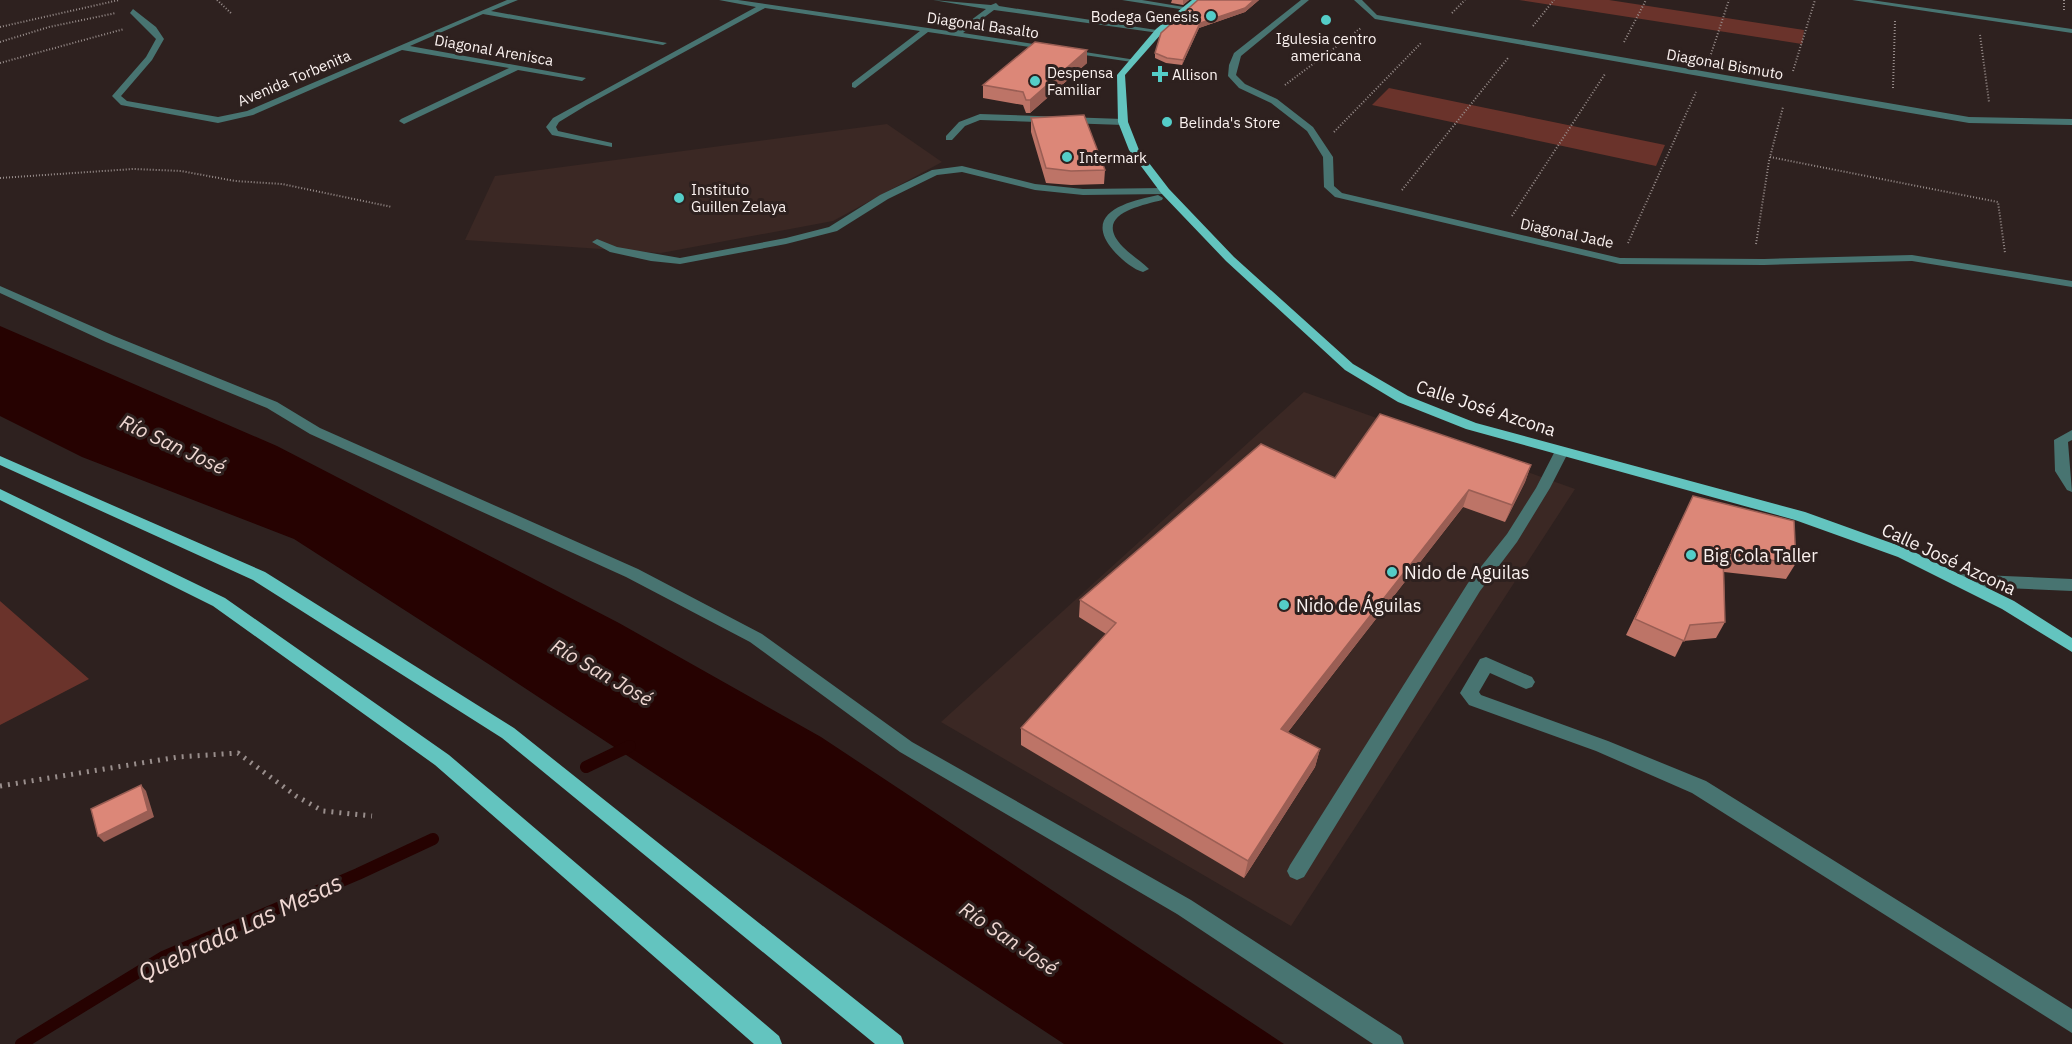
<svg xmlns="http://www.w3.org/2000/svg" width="2072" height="1044" font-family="'IBM Plex Sans',sans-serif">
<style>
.built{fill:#3b2824}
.green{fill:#6a332b}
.water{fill:#260201}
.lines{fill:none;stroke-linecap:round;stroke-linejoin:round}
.stream{stroke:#260201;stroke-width:12}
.path-far1{stroke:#998e8c;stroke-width:2;stroke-dasharray:1 2;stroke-linecap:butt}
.path{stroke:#998e8c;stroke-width:5;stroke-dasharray:2 6;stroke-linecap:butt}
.minor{fill:#487471;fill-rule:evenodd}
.major{fill:#63c4bf;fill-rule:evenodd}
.wall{fill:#bd7467}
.shaded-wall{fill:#9a5e54}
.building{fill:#dc8778;stroke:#9a5e54;stroke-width:1.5}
.poi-dot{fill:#54cdc8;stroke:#2e211f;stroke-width:2}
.labels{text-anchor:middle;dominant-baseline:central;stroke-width:6;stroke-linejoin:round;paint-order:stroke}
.far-poi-label{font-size:15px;fill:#fbf2f0;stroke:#2e211f;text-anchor:start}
.far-street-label{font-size:15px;fill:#fbf2f0;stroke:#2e211f}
.street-label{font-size:18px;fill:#fbf2f0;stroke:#2e211f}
.poi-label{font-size:18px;fill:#fbf2f0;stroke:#2e211f;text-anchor:start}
.water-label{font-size:20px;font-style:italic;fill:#f0d8d3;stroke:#2e211f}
.near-water-label{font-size:24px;font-style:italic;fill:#f0d8d3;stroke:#2e211f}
</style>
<rect width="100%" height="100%" fill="#2e211f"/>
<path class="built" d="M887,124L942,162L833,221L661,253L465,240L495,176Z
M1304,392L1575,489L1291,926L941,722Z"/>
<path class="green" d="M1519,0H1609L1804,30L1802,44Z
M1389,88L1665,145L1656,166L1372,105Z
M0,601L89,679L0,725Z"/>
<path class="water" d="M0,326L277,446L619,623L821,737L1284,1044H1064L490,665L294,539L82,457L0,416Z"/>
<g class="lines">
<path class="stream" d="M586,767L630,746
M21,1044L163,957L358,874L433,839"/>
<path class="path-far1" d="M217,0L232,14
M2064,0V12
M1452,13L1465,0
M1533,26L1554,0
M0,27L119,0
M1980,35L1989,102
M0,42L49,27L116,13
M1624,42L1646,0
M1710,57L1729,0
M0,63L124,29
M1793,71L1815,0
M1285,85L1361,28
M1893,88L1895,21
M1334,132L1421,43
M1770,157L1998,202L2005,253
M0,178L133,169L181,171L235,181L282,184L392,207
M1402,190L1508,58
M1512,216L1605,74
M1628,243L1696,92
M1756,244L1769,161L1783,107"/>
<path class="path" d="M0,786L178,757L238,753L296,796L323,811L372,816"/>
<path class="minor" d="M507,0H518L491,11L667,43L663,45L483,14L410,46L586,78L582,81L518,70L404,124L399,121L401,119L509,68L402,50L253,115L218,123L121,105L112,96L146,57L156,39L130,13L133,9L156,27L164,39L152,60L121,96L127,101L218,117L247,111Z
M719,0H738L955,32L986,9L933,0L991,5L996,3L999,6L1163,31L1159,33L994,10L963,33L1136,60L1132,62L928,32L855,88L852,87V83L920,31L765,8L587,105L559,122L556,127L558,131L612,143V147L552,135L546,127L553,118L756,7Z
M1122,0H1142L1190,8L1186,10Z
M1301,0H1309L1241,56L1236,75L1245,84L1277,99L1313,127L1333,157L1334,186L1342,193L1620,258L1764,259L1912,255L2072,281V287L1912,261L1764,265L1620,264L1335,197L1324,187L1323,157L1307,131L1271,103L1239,88L1228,76L1229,65L1234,53Z
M1354,0H1362L1377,15L1969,117L2072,119V125L1969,123L1893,110L1375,19Z
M1852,0H1871L2072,29V33Z
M980,114L1123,119L1128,122L1123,125L980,120L965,126L952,140H946V136L959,122Z
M962,166L1035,184L1083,189L1165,188L1170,191L1165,194L1083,195L1035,190L962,172L937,175L888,199L837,231L786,244L680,264L651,261L610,252L592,242L597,239L617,247L680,258L786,238L829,227L880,195L932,170Z
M1158,195L1163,198L1162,200C1139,206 1092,215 1123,247C1131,255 1141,261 1149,269L1143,272C1132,269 1120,258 1113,250C1081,212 1130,201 1158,195Z
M0,286L114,336L277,402L320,428L638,569L762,634L912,742L1191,900L1401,1036L1404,1044H1373L1177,914L900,752L750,642L626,577L310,434L267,408L106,342L0,293Z
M2072,430V440L2068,442L2072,492L2067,490L2055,471L2054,440Z
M1562,447L1569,451L1550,488L1517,542L1480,591L1304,877L1297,880L1290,877L1287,871L1290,865L1468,583L1507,534L1536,488L1555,451Z
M1958,574L2072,579V591L1958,586L1952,584L1950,580L1952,576Z
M1486,657L1532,677L1535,682L1532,687L1526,689L1490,673L1479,692L1481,695L1608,741L1706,781L2072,1009V1033L1692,793L1596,751L1469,705L1460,693L1480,659Z"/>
<path class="major" d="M1192,0H1200L1162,33L1125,75L1128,122L1139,150L1169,189L1234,257L1353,364L1408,396L1476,423L1805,512L1908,549L2014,601L2072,638V652L2002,609L1898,557L1795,520L1466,429L1398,402L1345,370L1226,261L1161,193L1129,150L1118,122L1117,75L1156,29Z
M0,456L265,572L514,728L901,1036L904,1044H875L502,738L253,580L0,465Z
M0,489L225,598L449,755L779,1036L782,1044H754L435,765L213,606L0,500Z"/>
</g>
<path class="wall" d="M1172,0H1189L1183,5L1171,3Z
M1198,0H1259L1245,12L1199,28L1182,65L1166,63L1155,58V53Z
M1087,50V63L1030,113H1026L1023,105L983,98V85Z
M1031,118L1105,170L1104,184L1071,185L1046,183L1031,132Z
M1531,465L1525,482L1505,522L1463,507L1288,732L1320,749L1315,767L1244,878L1021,745V728L1106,634L1079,617L1080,600L1335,478Z
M1693,496L1796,563L1786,579L1724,572L1725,622L1716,638L1683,641L1675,657L1626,635Z"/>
<path class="shaded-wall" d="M1183,0H1189L1183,5Z
M1254,0H1259L1245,12L1199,28L1182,65L1183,60L1200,23Z
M1087,50V63L1030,113V100Z
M1531,465L1525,482L1505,522L1512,505Z
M1469,490L1463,507L1277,746L1281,729Z
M1320,749L1315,767L1244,878L1248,861Z
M141,785L146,791L154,817L104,842L98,836Z"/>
<path class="building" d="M1198,0H1254L1245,8L1200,23L1183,60L1167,58L1155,53L1161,33Z
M1035,42L1087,50L1030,100H1026L1023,92L983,85Z
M1084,115L1105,170L1071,171L1046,168L1031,118Z
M1380,414L1531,465L1512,505L1469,490L1281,729L1320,749L1248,861L1021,728L1116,623L1080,600L1261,444L1335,478Z
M1693,496L1794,521L1796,563L1723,555L1725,622L1690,625L1684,641L1635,619Z
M141,785L148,811L98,836L91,809Z"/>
<g class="poi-dot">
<circle cx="1211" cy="16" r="6"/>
<circle cx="1326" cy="20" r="6"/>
<path d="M1157 65h6v6h6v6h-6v6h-6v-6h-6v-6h6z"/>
<circle cx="1035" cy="81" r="6"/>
<circle cx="1167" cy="122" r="6"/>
<circle cx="1067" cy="157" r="6"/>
<circle cx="679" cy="198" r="6"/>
<circle cx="1691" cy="555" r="6"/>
<circle cx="1392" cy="572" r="6"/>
<circle cx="1284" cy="605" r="6"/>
</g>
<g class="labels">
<g class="far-poi-label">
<text x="1199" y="16" text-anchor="end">Bodega Genesis</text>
<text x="1326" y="38" text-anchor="middle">Igulesia centro<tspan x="1326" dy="17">americana</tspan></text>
<text x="1047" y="72">Despensa<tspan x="1047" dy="17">Familiar</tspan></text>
<text x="1172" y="74">Allison</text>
<text x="1179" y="122">Belinda's Store</text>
<text x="1079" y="157">Intermark</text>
<text x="691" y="189">Instituto<tspan x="691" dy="17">Guillen Zelaya</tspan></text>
</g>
<g class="far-street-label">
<text transform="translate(983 25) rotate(8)">Diagonal Basalto</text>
<text transform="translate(494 50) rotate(10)">Diagonal Arenisca</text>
<text transform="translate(1725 64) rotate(10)">Diagonal Bismuto</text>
<text transform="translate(294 78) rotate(-23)">Avenida Torbenita</text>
<text transform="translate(1567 233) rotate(12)">Diagonal Jade</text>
</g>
<g class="street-label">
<text transform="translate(1486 408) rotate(18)">Calle José Azcona</text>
<text transform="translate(1949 559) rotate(25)">Calle José Azcona</text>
</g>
<g class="poi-label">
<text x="1703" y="555">Big Cola Taller</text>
<text x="1404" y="572">Nido de Aguilas</text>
<text x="1296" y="605">Nido de Águilas</text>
</g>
<g class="water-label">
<text transform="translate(173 444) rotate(25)">Río San José</text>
<text transform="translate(602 672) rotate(30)">Río San José</text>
<text transform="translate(1009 938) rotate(34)">Río San José</text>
</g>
<g class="near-water-label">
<text transform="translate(240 927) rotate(-25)">Quebrada Las Mesas</text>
</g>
</g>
</svg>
